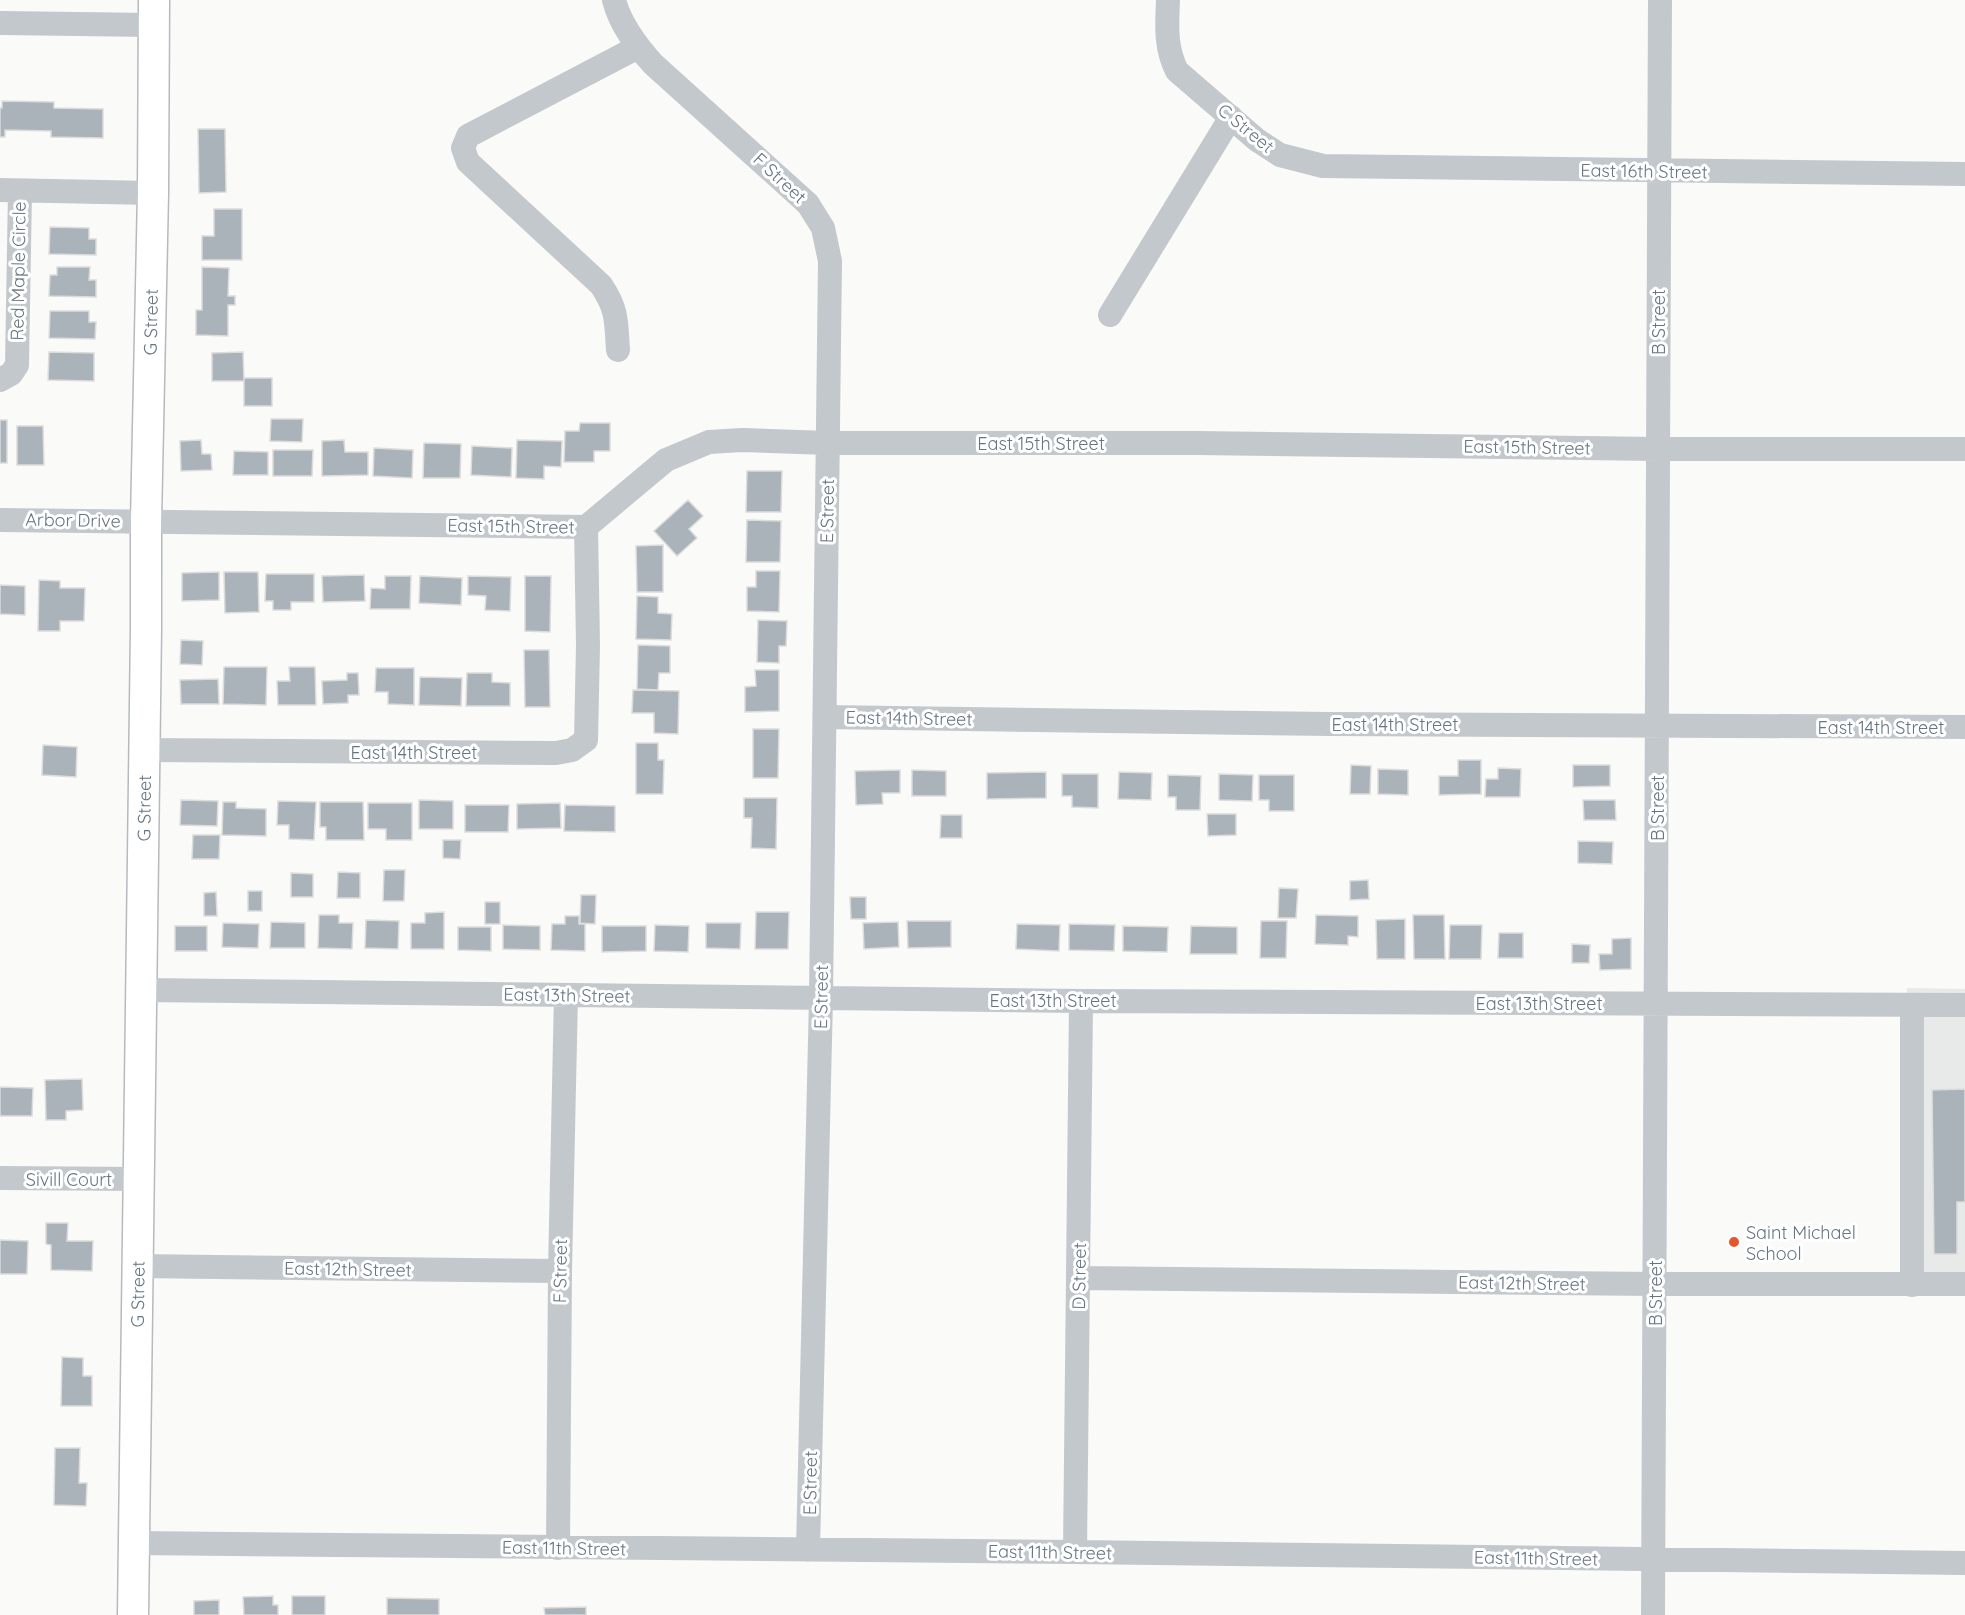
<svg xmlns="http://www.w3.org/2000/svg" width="1965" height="1615" font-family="Quicksand,sans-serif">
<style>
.built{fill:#e8e9e9}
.building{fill:#aab3b9;stroke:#dcdcda;stroke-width:1.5}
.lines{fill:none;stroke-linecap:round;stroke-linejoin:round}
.major-casing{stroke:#b5babe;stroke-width:33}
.minor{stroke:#c3c8cc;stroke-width:24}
.major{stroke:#fff;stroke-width:30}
.poi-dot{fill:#e4572e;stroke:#fff;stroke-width:2}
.labels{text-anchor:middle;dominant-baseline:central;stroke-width:6;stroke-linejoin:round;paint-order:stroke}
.street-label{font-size:18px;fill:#657683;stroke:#fff}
.poi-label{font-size:18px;fill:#657683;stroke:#fff;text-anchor:start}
</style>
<rect width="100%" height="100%" fill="#fafaf8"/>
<path class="built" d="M1907,988L1965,989V1286L1902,1285Z"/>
<path class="building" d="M2,101L54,102V108L103,109V138L51,137V131L5,130V137H0V108H2Z
M198,129H225L226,192L199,193Z
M214,209H242V260H202V236H214Z
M50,227L89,228V239H96V255L49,254Z
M57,267H90L89,280H96V297L49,296L50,275H57Z
M202,267L229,268L228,296H235V305H228V336L196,335V310H202Z
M50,311H89V322H96L95,339L49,338Z
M49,352L94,353V381L48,380Z
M243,352L244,381H212V353Z
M244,378H272V406H244Z
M271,419H303L302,442L270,441Z
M0,420H7V463H0Z
M580,423H610V451H594V462H564L565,431H579Z
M17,426H43L44,465H17Z
M201,440L202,454H211L212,470L181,471L180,441Z
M344,440L345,452H368V475L322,476V441Z
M517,440L562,441L561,467L544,466V479L516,478Z
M424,443L461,444L460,478H423Z
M472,446L512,448L511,477L471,475Z
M374,448L413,450L412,478L373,476Z
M273,450H313L312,476H273Z
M234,451L268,452V475H233Z
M747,471H782L781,512H746Z
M688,500L703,516L689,529L697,538L677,556L654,531Z
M747,520L781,521L780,562H746Z
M663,545V592H637L636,546Z
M756,571H780L779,612L747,611V587H756Z
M219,572V600L182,601V573Z
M224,572H258L259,612L225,613Z
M266,574H314V602H291V610H273V601H265Z
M364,575L365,601L323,602L322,576Z
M385,576H411L410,609H370L371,588L385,589Z
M420,576L462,578L461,605L419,603Z
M468,576L511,577L510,611L485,610L486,596L468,595Z
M525,576H551L550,632L525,631Z
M39,580L60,581V588H85L84,621H60V631H38Z
M0,585L25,586V615L0,614Z
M637,596L658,597V613L672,614L671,640L636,639Z
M758,620L787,621L786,646H779V663L757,662Z
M181,640L203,641L202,665L180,664Z
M638,645L670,646V673H659L658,690L637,689Z
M524,650H549L550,707H525Z
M224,667H267L266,705L223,704Z
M289,667H315L316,705H278L277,681H290Z
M376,668H414V705L388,704V692H375Z
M755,670H779V711L745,712V687L756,686Z
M347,673H358L359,695H348V703L323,704L322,681L347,680Z
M467,673H492V682L510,683V706H466Z
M420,677L462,678L461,706L419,705Z
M218,679L219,704H181L180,680Z
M633,690L679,691L678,734L654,733V713H632Z
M753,729H779L778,778H753Z
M636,743H658V760H664L663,794H636Z
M43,745L77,747L76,777L42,775Z
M1458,760H1481V794L1439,795V776H1458Z
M1351,765L1371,766L1370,794H1350Z
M1573,765H1610V786L1573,787Z
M1498,768L1521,769L1520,797H1485L1486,779H1498Z
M1378,769L1408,770V795L1378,794Z
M900,770V793H882L883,804L856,805L855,771Z
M912,770L946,771V796H912Z
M1046,772V798L987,799V773Z
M1119,772L1152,773L1151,800L1118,799Z
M1062,774H1098V808L1072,807V796H1062Z
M1219,774L1253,775L1252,801L1219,800Z
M1168,775L1201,776L1200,810H1176V797H1168Z
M1259,775H1294V811H1269V800H1259Z
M744,798H777L776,849L751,848L752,818H744Z
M181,800L218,801L217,826L180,825Z
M419,800L453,801V829H419Z
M1583,800H1615L1616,820H1584Z
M278,801L316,802L314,840L289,839V825H277Z
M223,802H236V808L266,809V836L222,835Z
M320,802H363L364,840H326V827H320Z
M368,803H412V840H386V829H368Z
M560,803L561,828L517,829V804Z
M465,805H509L508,832H465Z
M565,805L615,806V832L564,831Z
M1207,814H1236V835L1208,836Z
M941,815H962V838H940Z
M193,835H220L219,859H192Z
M443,840H461L460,859L443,858Z
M1578,841L1613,842L1612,864L1578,863Z
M384,870H405L404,901H383Z
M338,872L360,873V898H337Z
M291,873L313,874V897H291Z
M1368,880L1369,899L1350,900V881Z
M1279,888L1298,889L1296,918H1278Z
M248,891H262V911H248Z
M216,892L217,916H204V893Z
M581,895H596L595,924L580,923Z
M850,897H866V919H851Z
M485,902H500V924H485Z
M444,912V949H411V923H425V913Z
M756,912H789L788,949H755Z
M319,915H339V923H353L352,949L318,948Z
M1316,915L1358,916V937L1348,936V945L1315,944Z
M1413,915H1444L1445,959H1414Z
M565,916H579V924H585V951L551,950L552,924H565Z
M1405,919V959H1377L1376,920Z
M366,920L399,921L398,949L365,948Z
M907,921H951V947L908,948Z
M1261,921H1287L1286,958H1260Z
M271,922L305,923V948H270Z
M898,922L899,947L864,949L863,923Z
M223,923L259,924L258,948L222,947Z
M706,923H741L740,949L706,948Z
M1017,924L1060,925L1059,951L1016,949Z
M1069,924L1115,925L1114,951L1069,950Z
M503,925L540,926V950L503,949Z
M655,925L689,926L688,952L654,951Z
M1450,925H1482L1481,959H1449Z
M175,926H207V951H175Z
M602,926H646V951L602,952Z
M1123,926L1168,927L1167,952L1123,951Z
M1191,926L1237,927V954H1190Z
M458,927H491V951L458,950Z
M1499,933H1523V958H1498Z
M1631,938V969L1600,970L1599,954H1612V939Z
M1572,944L1590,945L1589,963H1572Z
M82,1079L83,1110L66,1111V1120H46L45,1080Z
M0,1087L33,1088L32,1116H0Z
M1965,1089V1202H1957V1254H1934L1932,1090Z
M46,1223H68L67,1241H93L92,1271L51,1270V1245L46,1244Z
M0,1240L28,1241L27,1274H0Z
M62,1357L83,1358V1376H92V1406H61Z
M55,1448H80L79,1483H87L86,1506L54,1505Z
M273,1596V1605H278V1615H244L243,1597Z
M292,1596H325V1615H292Z
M387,1598L439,1599V1615H387Z
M219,1600V1615H194V1601Z
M586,1607V1615H545L544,1608Z"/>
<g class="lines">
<defs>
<g id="major">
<path id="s1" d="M133,1615L146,628V521L153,193L154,0"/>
</g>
</defs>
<use href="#major" class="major-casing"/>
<path class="minor" d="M614,0C620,24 636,45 653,64L808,204L823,228L830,261L821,998L808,1550
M1168,0C1167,26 1165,47 1177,71L1257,140L1280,155L1323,166L1965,174
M0,23L153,25
M0,190L153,193
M1110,315L1231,117
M618,350C616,322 618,310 601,285L468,162L463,148L468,136L638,47
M0,380L11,374L17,365L20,191
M0,520L586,527L666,460L709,442L742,440L828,443H1197L1658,449H1965
M825,717L1330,724L1965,727
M145,750L556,753L572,750L586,740L588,645L586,527
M141,990L1081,1001L1965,1005
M1912,1005V1285
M0,1178L139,1179
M137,1266L560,1271
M1079,1278L1656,1284H1965
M134,1543L1075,1552L1965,1563
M558,1548L560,1271L566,995
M1075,1552L1081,1001
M1653,1615L1660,0"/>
<use href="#major" class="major"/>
</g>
<circle class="poi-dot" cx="1734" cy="1242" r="6"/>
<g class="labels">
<g class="street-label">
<text transform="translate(1246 128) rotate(39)">C Street</text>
<text transform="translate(1644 171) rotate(1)">East 16th Street</text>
<text transform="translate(780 178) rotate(43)">F Street</text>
<text transform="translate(18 271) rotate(-89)">Red Maple Circle</text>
<text stroke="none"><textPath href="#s1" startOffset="1293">G Street</textPath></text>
<text transform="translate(1658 322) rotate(-90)">B Street</text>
<text x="1041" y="443">East 15th Street</text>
<text transform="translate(1527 447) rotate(1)">East 15th Street</text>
<text transform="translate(827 511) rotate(-89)">E Street</text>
<text transform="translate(73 520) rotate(1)">Arbor Drive</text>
<text transform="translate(511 526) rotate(1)">East 15th Street</text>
<text transform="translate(909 718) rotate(1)">East 14th Street</text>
<text x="1395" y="724">East 14th Street</text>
<text x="1881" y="727">East 14th Street</text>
<text x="414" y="752">East 14th Street</text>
<text stroke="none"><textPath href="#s1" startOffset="807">G Street</textPath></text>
<text transform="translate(1657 808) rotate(-90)">B Street</text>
<text transform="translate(567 995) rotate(1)">East 13th Street</text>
<text transform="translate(821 997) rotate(-89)">E Street</text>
<text x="1053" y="1000">East 13th Street</text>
<text x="1539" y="1003">East 13th Street</text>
<text x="69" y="1179">Sivill Court</text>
<text transform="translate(348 1269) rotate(1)">East 12th Street</text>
<text transform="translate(560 1271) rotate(-89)">F Street</text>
<text transform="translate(1079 1276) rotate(-89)">D Street</text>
<text transform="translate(1522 1283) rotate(1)">East 12th Street</text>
<text stroke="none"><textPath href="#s1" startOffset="321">G Street</textPath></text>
<text transform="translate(1655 1293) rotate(-90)">B Street</text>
<text transform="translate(810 1483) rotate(-89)">E Street</text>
<text transform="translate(564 1548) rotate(1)">East 11th Street</text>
<text transform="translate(1050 1552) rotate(1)">East 11th Street</text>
<text transform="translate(1536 1558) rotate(1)">East 11th Street</text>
</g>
<g class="poi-label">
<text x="1746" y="1232">Saint Michael<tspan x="1746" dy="21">School</tspan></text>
</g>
</g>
</svg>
